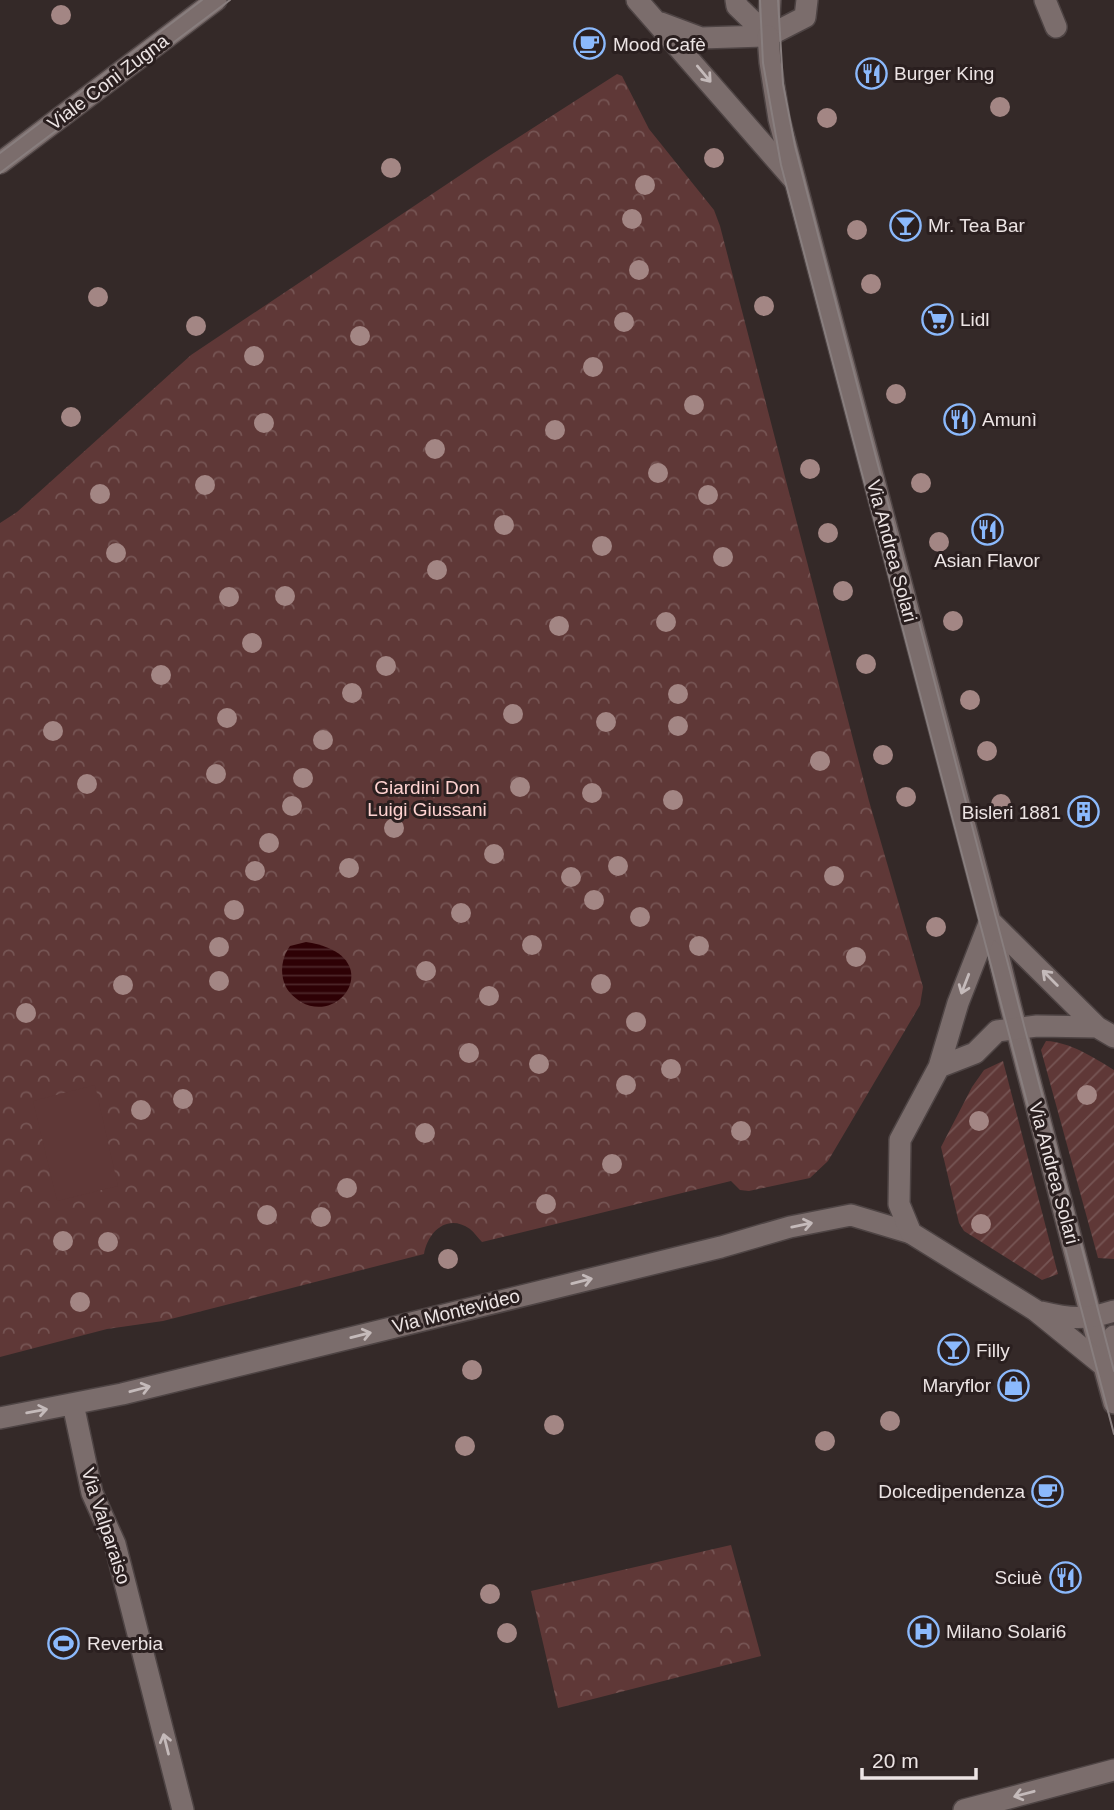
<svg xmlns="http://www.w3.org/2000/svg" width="1114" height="1810" font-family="Helvetica,sans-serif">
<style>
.park{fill:url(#park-crowns)}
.garden{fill:url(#garden-furrows)}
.pitch{fill:#5f3837}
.water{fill:url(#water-rules)}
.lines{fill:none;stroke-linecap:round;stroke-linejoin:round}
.lane-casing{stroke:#4e4444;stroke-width:24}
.street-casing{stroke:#4e4444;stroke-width:24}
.secondary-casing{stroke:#4e4444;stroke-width:24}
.lane{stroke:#7b6d6c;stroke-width:21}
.street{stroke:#7b6d6c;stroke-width:21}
.secondary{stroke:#7b6d6c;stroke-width:21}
.tram{stroke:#887e7e;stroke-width:2}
.tree{fill:#a38684}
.oneway{stroke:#c4baba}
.labels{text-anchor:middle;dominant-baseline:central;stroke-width:6;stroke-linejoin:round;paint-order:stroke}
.poi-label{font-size:19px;fill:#ece4e4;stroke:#2a1f1f;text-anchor:start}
.street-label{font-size:19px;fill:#ece4e4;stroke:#2a1f1f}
.park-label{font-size:19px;fill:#fed2d0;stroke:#2a1f1f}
</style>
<defs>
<pattern id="park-crowns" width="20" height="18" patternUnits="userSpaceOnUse" patternTransform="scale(1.75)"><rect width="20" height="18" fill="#5f3837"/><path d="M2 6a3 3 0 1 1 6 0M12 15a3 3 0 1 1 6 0" fill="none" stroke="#765554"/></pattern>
<pattern id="garden-furrows" width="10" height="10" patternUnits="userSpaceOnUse" patternTransform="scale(1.75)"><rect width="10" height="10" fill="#5f3837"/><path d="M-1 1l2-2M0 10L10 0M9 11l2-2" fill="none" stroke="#765554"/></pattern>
<pattern id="water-rules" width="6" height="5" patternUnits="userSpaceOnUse" patternTransform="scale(1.75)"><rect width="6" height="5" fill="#2e0105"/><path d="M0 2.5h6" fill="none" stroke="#4c2629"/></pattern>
</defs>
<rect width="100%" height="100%" fill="#342928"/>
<path class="park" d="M617,74L622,76L649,129L714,210L720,226L869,801L923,987L920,1005L828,1161L810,1178L749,1191L740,1190L731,1181L482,1242C478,1238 474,1232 470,1229C447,1213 428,1232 424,1254L163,1321L107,1329L0,1357V523L17,512L191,355L486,158Z
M731,1545L761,1656L558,1708L531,1591Z"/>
<path class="garden" d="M1046,1041C1070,1042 1093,1057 1114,1070V1259L1098,1258L1041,1050Z
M1003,1061L1058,1274L1042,1280L964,1231L959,1223L941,1147L972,1087L984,1070Z"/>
<path class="pitch" d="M95,1085L118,1186L57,1201L33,1101Z"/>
<path class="water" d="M306,942C387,954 343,1026 301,1002C295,998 289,993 286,987C279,973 282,957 290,946Z"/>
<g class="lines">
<defs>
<path id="lane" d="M1045,0L1056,27
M990,921L1011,1008L1104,1366"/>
<path id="street" d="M637,0L795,181
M736,0L737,6L768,36
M661,23L701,38L768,36L805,17L807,0
M768,36L770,0
M0,163L216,0
M73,1404L92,1493L115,1544L183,1810
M0,1418L122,1394L721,1247L790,1227L851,1215L911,1233
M964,1810L1114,1770"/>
<path id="secondary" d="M768,36L770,62L779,119L990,921L1097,1027L1114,1037
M990,921L958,1003L939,1067L900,1140L899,1204L911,1233L1035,1310L1104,1366
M939,1067L975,1053L997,1031L1037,1026L1097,1027
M1041,1312C1070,1319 1086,1320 1114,1311
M1114,1336L1104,1366L1114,1403"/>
</defs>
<use href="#lane" class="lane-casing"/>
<use href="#street" class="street-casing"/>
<use href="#secondary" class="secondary-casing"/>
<use href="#lane" class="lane"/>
<use href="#street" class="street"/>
<use href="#secondary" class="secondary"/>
<path class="tram" d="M760,0L763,63L781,165L1114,1434
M778,0L783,84L795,146L1114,1371
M0,153L202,0
M0,173L230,0"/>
</g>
<g class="tree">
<circle cx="61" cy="15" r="10"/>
<circle cx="1000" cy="107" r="10"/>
<circle cx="827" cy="118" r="10"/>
<circle cx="714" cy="158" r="10"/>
<circle cx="391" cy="168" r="10"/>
<circle cx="645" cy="185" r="10"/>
<circle cx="632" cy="219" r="10"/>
<circle cx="857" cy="230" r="10"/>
<circle cx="639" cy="270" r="10"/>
<circle cx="871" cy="284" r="10"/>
<circle cx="98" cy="297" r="10"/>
<circle cx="764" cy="306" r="10"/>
<circle cx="624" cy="322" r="10"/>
<circle cx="196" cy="326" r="10"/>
<circle cx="360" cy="336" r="10"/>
<circle cx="254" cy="356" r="10"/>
<circle cx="593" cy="367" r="10"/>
<circle cx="896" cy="394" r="10"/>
<circle cx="694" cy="405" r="10"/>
<circle cx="71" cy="417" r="10"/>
<circle cx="264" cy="423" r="10"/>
<circle cx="555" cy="430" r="10"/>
<circle cx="435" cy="449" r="10"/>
<circle cx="810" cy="469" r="10"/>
<circle cx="658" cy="473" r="10"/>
<circle cx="921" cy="483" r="10"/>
<circle cx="205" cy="485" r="10"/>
<circle cx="100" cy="494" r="10"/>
<circle cx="708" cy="495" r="10"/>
<circle cx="504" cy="525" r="10"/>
<circle cx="828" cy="533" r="10"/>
<circle cx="939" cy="542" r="10"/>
<circle cx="602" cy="546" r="10"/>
<circle cx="116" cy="553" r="10"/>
<circle cx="723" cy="557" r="10"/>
<circle cx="437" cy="570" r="10"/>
<circle cx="843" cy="591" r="10"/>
<circle cx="285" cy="596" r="10"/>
<circle cx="229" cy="597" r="10"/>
<circle cx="953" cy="621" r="10"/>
<circle cx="666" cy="622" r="10"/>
<circle cx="559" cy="626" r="10"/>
<circle cx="252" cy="643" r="10"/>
<circle cx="866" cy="664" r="10"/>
<circle cx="386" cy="666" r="10"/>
<circle cx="161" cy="675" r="10"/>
<circle cx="352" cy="693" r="10"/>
<circle cx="678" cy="694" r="10"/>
<circle cx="970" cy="700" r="10"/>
<circle cx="513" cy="714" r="10"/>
<circle cx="227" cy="718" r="10"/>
<circle cx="606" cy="722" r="10"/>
<circle cx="678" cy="726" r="10"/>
<circle cx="53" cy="731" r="10"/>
<circle cx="323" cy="740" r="10"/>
<circle cx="987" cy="751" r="10"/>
<circle cx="883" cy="755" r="10"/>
<circle cx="820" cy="761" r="10"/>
<circle cx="216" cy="774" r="10"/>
<circle cx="303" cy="778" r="10"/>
<circle cx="87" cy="784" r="10"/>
<circle cx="520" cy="787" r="10"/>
<circle cx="592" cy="793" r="10"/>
<circle cx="906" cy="797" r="10"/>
<circle cx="673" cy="800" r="10"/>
<circle cx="1001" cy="804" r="10"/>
<circle cx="292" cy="806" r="10"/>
<circle cx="394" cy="828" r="10"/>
<circle cx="269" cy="843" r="10"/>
<circle cx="494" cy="854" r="10"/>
<circle cx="618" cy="866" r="10"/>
<circle cx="349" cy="868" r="10"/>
<circle cx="255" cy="871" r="10"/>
<circle cx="834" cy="876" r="10"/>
<circle cx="571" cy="877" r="10"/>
<circle cx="594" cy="900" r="10"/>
<circle cx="234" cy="910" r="10"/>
<circle cx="461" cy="913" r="10"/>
<circle cx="640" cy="917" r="10"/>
<circle cx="936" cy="927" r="10"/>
<circle cx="532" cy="945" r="10"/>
<circle cx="699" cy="946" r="10"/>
<circle cx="219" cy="947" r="10"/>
<circle cx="856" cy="957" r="10"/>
<circle cx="426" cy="971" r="10"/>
<circle cx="219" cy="981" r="10"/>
<circle cx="601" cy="984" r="10"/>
<circle cx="123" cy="985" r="10"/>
<circle cx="489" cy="996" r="10"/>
<circle cx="26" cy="1013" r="10"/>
<circle cx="636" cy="1022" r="10"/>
<circle cx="469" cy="1053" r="10"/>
<circle cx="539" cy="1064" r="10"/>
<circle cx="671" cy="1069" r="10"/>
<circle cx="626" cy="1085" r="10"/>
<circle cx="1087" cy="1095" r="10"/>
<circle cx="183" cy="1099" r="10"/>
<circle cx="141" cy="1110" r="10"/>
<circle cx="979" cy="1121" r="10"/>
<circle cx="741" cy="1131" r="10"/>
<circle cx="425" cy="1133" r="10"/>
<circle cx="612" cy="1164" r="10"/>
<circle cx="347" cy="1188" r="10"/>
<circle cx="546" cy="1204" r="10"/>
<circle cx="267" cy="1215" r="10"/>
<circle cx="321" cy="1217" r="10"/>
<circle cx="981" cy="1224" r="10"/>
<circle cx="63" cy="1241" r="10"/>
<circle cx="108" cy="1242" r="10"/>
<circle cx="448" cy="1259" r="10"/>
<circle cx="80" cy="1302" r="10"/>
<circle cx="472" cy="1370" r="10"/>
<circle cx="890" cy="1421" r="10"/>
<circle cx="554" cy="1425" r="10"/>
<circle cx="825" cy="1441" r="10"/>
<circle cx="465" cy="1446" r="10"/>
<circle cx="490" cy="1594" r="10"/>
<circle cx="507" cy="1633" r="10"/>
</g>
<defs><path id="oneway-shaft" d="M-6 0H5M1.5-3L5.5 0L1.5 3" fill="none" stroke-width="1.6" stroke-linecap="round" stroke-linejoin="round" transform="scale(1.75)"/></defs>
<g class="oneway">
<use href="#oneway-shaft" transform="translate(704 74) rotate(50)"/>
<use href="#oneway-shaft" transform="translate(1050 978) rotate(-135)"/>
<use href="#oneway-shaft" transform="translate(965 984) rotate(111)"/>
<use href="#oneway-shaft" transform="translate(802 1225) rotate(-12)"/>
<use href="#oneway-shaft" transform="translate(582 1281) rotate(-14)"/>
<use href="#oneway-shaft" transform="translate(361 1335) rotate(-14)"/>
<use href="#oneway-shaft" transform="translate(140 1389) rotate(-15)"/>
<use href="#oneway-shaft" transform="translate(37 1411) rotate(-10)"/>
<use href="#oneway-shaft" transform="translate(166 1744) rotate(-104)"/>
<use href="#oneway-shaft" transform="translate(1024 1794) rotate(165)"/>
</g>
<defs>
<symbol id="cafe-ring" viewBox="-11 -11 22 22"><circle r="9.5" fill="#2a1f1f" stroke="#8bb9fc" stroke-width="1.5"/><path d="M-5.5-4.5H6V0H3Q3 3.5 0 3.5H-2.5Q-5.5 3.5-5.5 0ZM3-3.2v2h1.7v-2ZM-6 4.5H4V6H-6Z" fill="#8bb9fc"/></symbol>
<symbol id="restaurant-ring" viewBox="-11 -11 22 22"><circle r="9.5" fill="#2a1f1f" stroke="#8bb9fc" stroke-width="1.5"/><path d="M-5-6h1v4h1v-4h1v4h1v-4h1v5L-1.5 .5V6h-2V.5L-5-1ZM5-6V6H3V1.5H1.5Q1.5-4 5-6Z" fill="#8bb9fc"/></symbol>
<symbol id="bar-ring" viewBox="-11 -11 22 22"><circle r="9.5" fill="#2a1f1f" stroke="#8bb9fc" stroke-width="1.5"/><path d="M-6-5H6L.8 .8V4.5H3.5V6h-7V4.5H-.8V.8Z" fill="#8bb9fc"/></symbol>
<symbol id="supermarket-ring" viewBox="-11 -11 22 22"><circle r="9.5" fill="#2a1f1f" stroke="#8bb9fc" stroke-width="1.5"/><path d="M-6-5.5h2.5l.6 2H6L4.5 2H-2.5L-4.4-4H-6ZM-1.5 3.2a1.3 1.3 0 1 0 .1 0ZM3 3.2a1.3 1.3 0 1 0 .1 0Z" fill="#8bb9fc"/></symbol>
<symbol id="building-ring" viewBox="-11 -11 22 22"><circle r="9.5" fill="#2a1f1f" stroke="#8bb9fc" stroke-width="1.5"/><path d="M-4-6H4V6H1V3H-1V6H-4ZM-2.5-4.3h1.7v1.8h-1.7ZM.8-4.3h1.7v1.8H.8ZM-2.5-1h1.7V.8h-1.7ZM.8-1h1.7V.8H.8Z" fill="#8bb9fc"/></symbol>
<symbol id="shop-ring" viewBox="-11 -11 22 22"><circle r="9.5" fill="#2a1f1f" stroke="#8bb9fc" stroke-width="1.5"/><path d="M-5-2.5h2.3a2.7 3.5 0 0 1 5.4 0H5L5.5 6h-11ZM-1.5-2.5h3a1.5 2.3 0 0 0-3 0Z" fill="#8bb9fc"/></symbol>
<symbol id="hospital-ring" viewBox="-11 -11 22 22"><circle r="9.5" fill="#2a1f1f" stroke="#8bb9fc" stroke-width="1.5"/><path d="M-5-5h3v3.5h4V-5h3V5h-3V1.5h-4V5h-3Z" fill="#8bb9fc"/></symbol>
<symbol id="stadium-ring" viewBox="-11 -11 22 22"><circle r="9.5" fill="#2a1f1f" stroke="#8bb9fc" stroke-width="1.5"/><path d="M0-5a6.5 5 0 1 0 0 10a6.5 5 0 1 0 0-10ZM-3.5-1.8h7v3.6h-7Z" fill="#8bb9fc"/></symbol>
</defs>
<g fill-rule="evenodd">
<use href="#cafe-ring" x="572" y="26" width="35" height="35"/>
<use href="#restaurant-ring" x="854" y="56" width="35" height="35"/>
<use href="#bar-ring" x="888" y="208" width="35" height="35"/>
<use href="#supermarket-ring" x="920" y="302" width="35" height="35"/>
<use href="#restaurant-ring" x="942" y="402" width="35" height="35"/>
<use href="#restaurant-ring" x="970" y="512" width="35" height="35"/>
<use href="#building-ring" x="1066" y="794" width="35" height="35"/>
<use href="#bar-ring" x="936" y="1332" width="35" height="35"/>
<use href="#shop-ring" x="996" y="1368" width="35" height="35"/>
<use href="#cafe-ring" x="1030" y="1474" width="35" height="35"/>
<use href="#restaurant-ring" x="1048" y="1560" width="35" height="35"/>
<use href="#hospital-ring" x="906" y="1614" width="35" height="35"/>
<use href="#stadium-ring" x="46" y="1626" width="35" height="35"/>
</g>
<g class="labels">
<g class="poi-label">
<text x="613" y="44">Mood Cafè</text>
<text x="894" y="73">Burger King</text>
<text x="928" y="225">Mr. Tea Bar</text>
<text x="960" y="319">Lidl</text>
<text x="982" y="419">Amunì</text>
<text x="987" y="560" text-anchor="middle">Asian Flavor</text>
<text x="1061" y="812" text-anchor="end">Bisleri 1881</text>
<text x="976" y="1350">Filly</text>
<text x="991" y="1385" text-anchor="end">Maryflor</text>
<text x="1025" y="1491" text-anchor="end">Dolcedipendenza</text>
<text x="1042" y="1577" text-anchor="end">Sciuè</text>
<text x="946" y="1631">Milano Solari6</text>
<text x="87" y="1643">Reverbia</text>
</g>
<g class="street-label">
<text transform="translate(108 82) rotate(-37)">Viale Coni Zugna</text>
<text transform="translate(892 551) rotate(75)">Via Andrea Solari</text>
<text transform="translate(1054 1173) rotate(75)">Via Andrea Solari</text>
<text transform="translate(456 1311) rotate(-14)">Via Montevideo</text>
<text transform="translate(106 1526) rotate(72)">Via Valparaiso</text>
</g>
<g class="park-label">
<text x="427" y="787">Giardini Don<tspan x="427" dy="22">Luigi Giussani</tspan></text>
</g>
</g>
<path d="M862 1768v10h114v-10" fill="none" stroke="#ece4e4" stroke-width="3.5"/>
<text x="872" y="1768" font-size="21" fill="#ece4e4" stroke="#2a1f1f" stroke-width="5" paint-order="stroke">20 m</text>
</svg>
